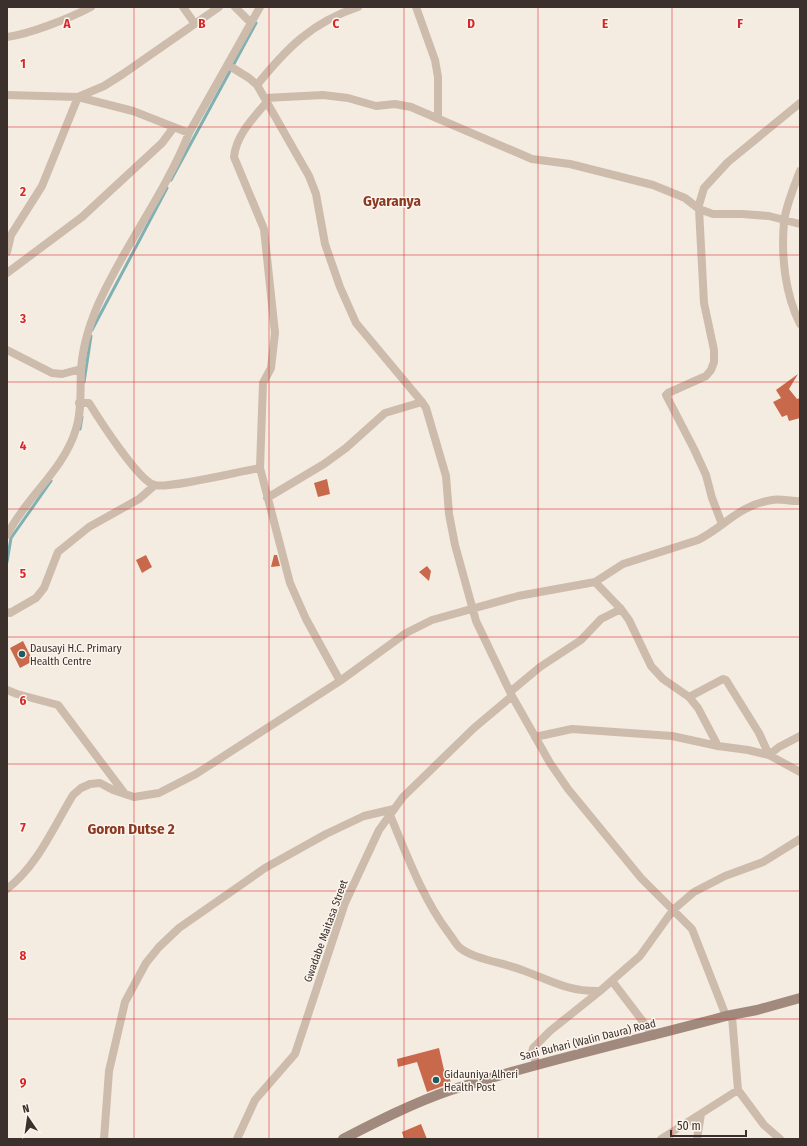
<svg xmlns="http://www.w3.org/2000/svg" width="807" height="1146" font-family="'Fira Sans Condensed',sans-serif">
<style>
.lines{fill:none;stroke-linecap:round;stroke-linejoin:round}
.stream{stroke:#7fb0b2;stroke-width:3}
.building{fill:#c8694b}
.street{stroke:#cdbbac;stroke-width:8}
.secondary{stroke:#a18a7d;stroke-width:10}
.grid{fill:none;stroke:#d62828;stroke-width:1;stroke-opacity:0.55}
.poi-dot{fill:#1f5a5e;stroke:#fbf5ee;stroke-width:1.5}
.labels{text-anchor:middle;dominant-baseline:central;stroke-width:3;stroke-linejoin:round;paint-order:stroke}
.poi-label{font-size:11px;fill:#3b302b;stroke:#fbf5ee;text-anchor:start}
.street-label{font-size:11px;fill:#3b302b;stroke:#fbf5ee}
.district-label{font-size:15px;font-weight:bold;fill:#8c3b22;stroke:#fbf5ee}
.grid-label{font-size:13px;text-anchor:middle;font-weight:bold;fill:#d62828;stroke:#fbf5ee;stroke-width:3;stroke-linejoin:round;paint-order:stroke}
</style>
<rect width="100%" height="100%" fill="#f4ebe1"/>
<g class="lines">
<path class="stream" d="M171,180L256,23
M92,330L167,188
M84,382L91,336
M80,429L82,417
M7,562L11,538L51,481"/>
</g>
<path class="building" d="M798,374L789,389L797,399L800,398V418L789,421L787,415L782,417L773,402L781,398L776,390Z
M327,479L330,494L318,497L314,483Z
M146,555L152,567L142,573L136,560Z
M274,555H277L280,566L271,567Z
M427,566L431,571L429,581L419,572Z
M23,641L33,661L20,668L10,648Z
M439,1048L444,1070L447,1069L451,1083L427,1092L417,1062L398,1067L397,1059Z
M421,1124L427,1139H404L402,1132Z"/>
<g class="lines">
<path class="street" d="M183,7L195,24
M235,7L251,23
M416,7L435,60L438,77V118
M7,37C30,34 70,18 91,7
M228,65L249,78L257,85L309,176L316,194L325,244L340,287L356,323L422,402L426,408L446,476L449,514L455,545L476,621L512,696L550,763L568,789L641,878L692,929L726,1016
M257,85C286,49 312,22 358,7
M7,95L78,97L133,111L189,133
M265,98L323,95L348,98L376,106L395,104L411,107L532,159L570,164L653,185L685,198L699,209L713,214H742L769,216L800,224
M267,102C254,117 236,135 234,157L264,229L275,333L271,368L263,383L260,468L290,583L306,619L340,681
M800,171C794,187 786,205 784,222C781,256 785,294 800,324
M698,208L704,188L728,162L800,103
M699,209L704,303L714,350V362L711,370L706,376L668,393L666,395L694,449L706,475L712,498L722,524
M7,252L11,235L42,186L78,97L104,86L123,74L219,7
M7,273L82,217L162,143L174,127
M7,350L52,373L62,374L81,369
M79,403H89C99,419 138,480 154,485C168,489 241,471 260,468
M267,498L324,464L346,448L385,413L422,402
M7,535C26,497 64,470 76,429C82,411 80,390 81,371C82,350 89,326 97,307C123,247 165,194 189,133L260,7
M595,582L621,609L629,620L651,666L663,679L689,697L698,708L718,746
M7,612L10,613L36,598L44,588L58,552L89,527L139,499L155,485
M7,690L17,694L58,705L125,794
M510,692L540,667L581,640L601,619L621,609
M689,697L723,679L726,680L759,733L769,755L779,747L800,736
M535,737L572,729L672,736L718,746L748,750L769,755L800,772
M390,815C407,855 422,897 448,932C452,937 455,943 459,947C472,959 505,963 522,970C550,980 568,992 600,991
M7,889C38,865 53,828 73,795L81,788L90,784L100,783L113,790L134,797L159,793L196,774L340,681L406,633L432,620L518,596L595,582L623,564L698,540C726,526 737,506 772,500C781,498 791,502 800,501
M612,981L654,1036
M732,1016L738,1090L764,1125L780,1139
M537,1065L532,1053L533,1048L550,1031L600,991L640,956L673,910L694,892L725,876L763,862L800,839
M104,1139L109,1071L125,1002L146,963L159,947L179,928L265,868L326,834L364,816L394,809
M237,1139L255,1100L295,1054L345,903L379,830L403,797L474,728L512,696
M661,1139L738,1090
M697,1139L701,1114"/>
<path class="secondary" d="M343,1139C378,1121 413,1103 451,1090C541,1061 634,1041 726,1016L757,1010L800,998"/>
</g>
<path class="grid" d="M134,7V1139M269,7V1139M404,7V1139M538,7V1139M672,7V1139M7,127H800M7,255H800M7,382H800M7,509H800M7,637H800M7,764H800M7,891H800M7,1019H800"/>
<g class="poi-dot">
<circle cx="22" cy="654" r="4"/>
<circle cx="436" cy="1080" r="4"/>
</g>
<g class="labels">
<g class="poi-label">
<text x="30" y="648">Dausayi H.C. Primary<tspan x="30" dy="13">Health Centre</tspan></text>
<text x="444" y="1074">Gidauniya Alheri<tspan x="444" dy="13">Health Post</tspan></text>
</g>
<g class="street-label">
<text transform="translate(326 931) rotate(-70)">Gwadabe Maitasa Street</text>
<text transform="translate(588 1040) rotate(-14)">Sani Buhari (Walin Daura) Road</text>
</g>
<g class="district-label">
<text x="392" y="201">Gyaranya</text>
<text x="131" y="829">Goron Dutse 2</text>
</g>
</g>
<g class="grid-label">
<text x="67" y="28">A</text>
<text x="202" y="28">B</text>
<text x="336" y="28">C</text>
<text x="471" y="28">D</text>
<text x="605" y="28">E</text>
<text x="740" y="28">F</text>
<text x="23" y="68">1</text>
<text x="23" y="196">2</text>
<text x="23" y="323">3</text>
<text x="23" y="450">4</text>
<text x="23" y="578">5</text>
<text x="23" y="705">6</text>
<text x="23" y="832">7</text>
<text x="23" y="960">8</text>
<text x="23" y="1087">9</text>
</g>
<rect width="807" height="1146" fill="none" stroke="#3b302b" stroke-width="16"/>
<g transform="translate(28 1118) rotate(347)" stroke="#fbf5ee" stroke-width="3" paint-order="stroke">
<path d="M0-3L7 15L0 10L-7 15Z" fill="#3b302b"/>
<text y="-6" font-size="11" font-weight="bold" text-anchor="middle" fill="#3b302b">N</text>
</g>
<path d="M671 1130v6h75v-6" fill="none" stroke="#3b302b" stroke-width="2"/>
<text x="677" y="1130" font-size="12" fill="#3b302b" stroke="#fbf5ee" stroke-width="3" paint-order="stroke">50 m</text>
</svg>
